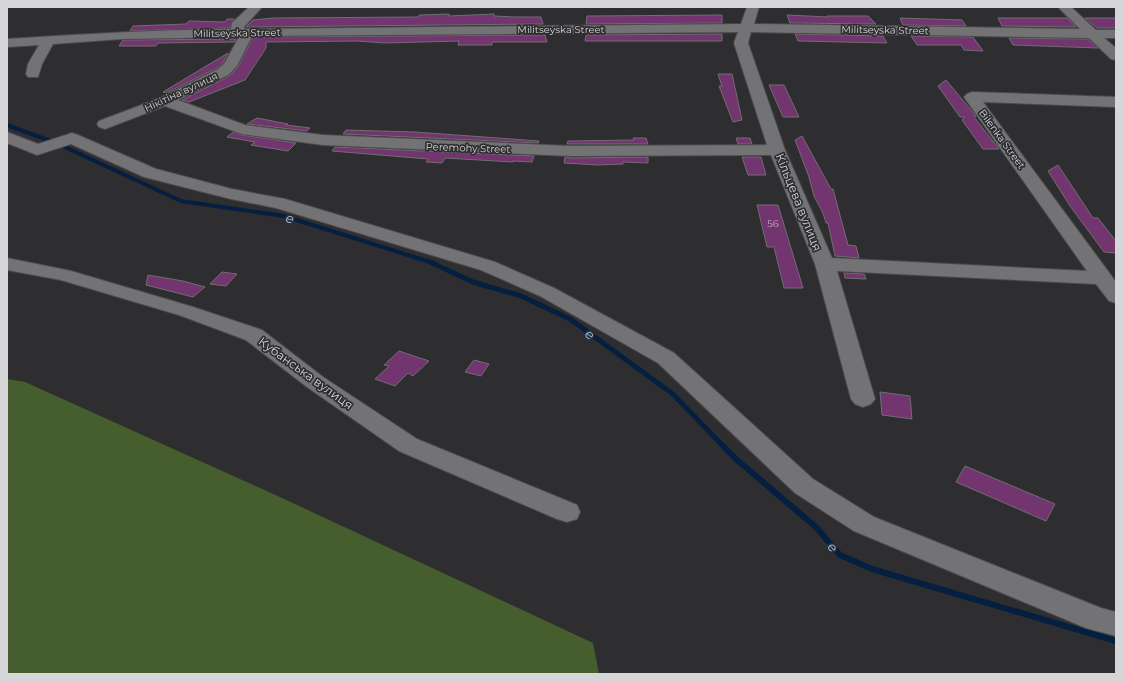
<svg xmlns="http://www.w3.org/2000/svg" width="1123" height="681" font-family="Montserrat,sans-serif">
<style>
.green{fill:#465e2d}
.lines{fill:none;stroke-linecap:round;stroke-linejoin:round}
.stream-far2{stroke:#041f3f;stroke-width:4}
.stream-far1{stroke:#041f3f;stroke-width:5}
.stream{stroke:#041f3f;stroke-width:6}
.building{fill:#72356f;stroke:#706e70}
.minor-casing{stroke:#4c4c4e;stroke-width:2}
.minor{fill:#737376;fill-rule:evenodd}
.labels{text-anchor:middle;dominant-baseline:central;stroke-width:3.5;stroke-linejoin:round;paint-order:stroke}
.far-street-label{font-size:10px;fill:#d6d6d8;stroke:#2e2e30}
.number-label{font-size:10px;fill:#bdaebe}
.street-label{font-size:12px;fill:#d6d6d8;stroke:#2e2e30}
.water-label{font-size:13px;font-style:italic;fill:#9cc5fa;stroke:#2e2e30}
</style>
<rect width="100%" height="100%" fill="#2e2e30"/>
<path class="green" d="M7,379L25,382L282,498L593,643L599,674H7Z"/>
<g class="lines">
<path class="stream-far2" d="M7,125L56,143L181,201L284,216L430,262"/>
<path class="stream-far1" d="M428,261L473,282L521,296L570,319L673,394L724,447"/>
<path class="stream" d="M723,446L737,460L816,527L840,555L872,569L1116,641"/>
</g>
<path class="building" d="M449,14V16L494,14V16L515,17H541L543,24L246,27L253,20L274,18L419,17V15Z
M722,15V23L586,24L587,16Z
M787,15L828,17L827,16H868L876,24L790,23Z
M900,18L962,20L966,26L903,25Z
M998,18H1067L1076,27L1002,26Z
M1085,18H1116V28H1097Z
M227,19H234L230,28L130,31L133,26L186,24L189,21L225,22Z
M722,34V41H585L586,35Z
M795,34L883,36L887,43L798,41Z
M545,35L547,42H492V45H458L459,41L385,43L357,41L266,42V48L245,80L189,102L182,100L229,76L238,67L253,37Z
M911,36L973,37L983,51L964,50L961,45H917Z
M1009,38L1088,39L1098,48L1013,45Z
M236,39L235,42L158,43L156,46H119L123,40Z
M228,53L223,63L217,68L166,93L163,92Z
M718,74H732L742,120L733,122L719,86H722Z
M946,80L976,116L974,117L999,149H983L962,120L965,117H960L938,86Z
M769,85H784L799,117H783Z
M257,118L288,124L286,125L310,128L307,131L247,124Z
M346,130L415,132L539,141L538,143L343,134Z
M233,132L242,135L296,143L288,151L251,145L255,142L227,137Z
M802,136L831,189H833L848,245L856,246L859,258L835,256L828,223H826L823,213L814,196L809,177L795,140Z
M633,138H646L648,144H567L568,141L634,140Z
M736,138H750L752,144H738Z
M335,147L534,156L532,162L513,161V162L445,158L442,163L426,162L428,159L332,151Z
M565,157L571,158L648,157V163L623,162V164L598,165L564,163Z
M742,157H761L766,175H748Z
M1058,165L1093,218H1098L1116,241V253L1104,252L1070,206L1048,171Z
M757,205H778L803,288H784L774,247H767Z
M222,272L237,274L226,286L210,284Z
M844,273L864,274L866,279L845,278Z
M148,275L183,281L205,287L193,297L146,285Z
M399,351L429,361L413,376L408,373L395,386L375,379L389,366L384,365Z
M474,360L489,364L481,376L465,372Z
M880,392L910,396L912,419L882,415Z
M965,466L1055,504L1046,521L956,482Z"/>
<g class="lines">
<defs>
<path id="minor" d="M249,7H262L244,27L245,29L741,24L747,7H759L754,24L1080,29L1058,7H1071L1096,30H1116V38H1104L1116,48V60L1111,59L1089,38L751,32L748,43L785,150L832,258L1087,271L964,97L967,94L972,92L1116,97V107L983,102L1113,278L1116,283V303L1109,301L1096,284L837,271L875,399L871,404L863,407L855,404L851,399L815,264L771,155L571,156L323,145L242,134L165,106L105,129L99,127L97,124L99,121L160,98L218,69L224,64L239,37L122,39L53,44L42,64L38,77H28L26,74L28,64L39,45L7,47V39C82,34 156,30 231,29L232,23ZM738,32L734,43L767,145L571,146L323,135L245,125L178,100L228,75L237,66L252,36Z
M7,132L38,144L72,133L78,135L156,169L232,189L285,199L495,262L554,288L674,353L813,479L874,517L1101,608L1116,612V636L1086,628L854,531L795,493L658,363L540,296L481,270L276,208L231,199L144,177L71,144L37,155L7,143Z
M7,258L71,271L193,307L262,330L323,377L417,439L577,505L580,512L577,519L567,522L557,519L399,451L307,387L246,340L179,315L61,280L7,270Z"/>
</defs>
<use href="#minor" class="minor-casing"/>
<use href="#minor" class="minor"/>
</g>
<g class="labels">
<g class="far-street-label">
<text x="561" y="29">Militseyska Street</text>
<text transform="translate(885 30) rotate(1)">Militseyska Street</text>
<text transform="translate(237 33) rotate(-1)">Militseyska Street</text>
<text transform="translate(181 92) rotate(-25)">Нікітіна вулиця</text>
<text transform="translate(1002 139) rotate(54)">Bilenka Street</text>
<text transform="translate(468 148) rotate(2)">Peremohy Street</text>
</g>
<g class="number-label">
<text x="773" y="223">56</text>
</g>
<g class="street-label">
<text transform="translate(799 202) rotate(68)">Кільцева вулиця</text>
<text transform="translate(306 373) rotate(36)">Кубанська вулиця</text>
</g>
<g class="water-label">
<text transform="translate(290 218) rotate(15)">e</text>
<text transform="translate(590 334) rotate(36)">e</text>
<text transform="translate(833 547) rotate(51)">e</text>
</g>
</g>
<rect width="1123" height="681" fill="none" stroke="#d6d6d8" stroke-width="16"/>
</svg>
